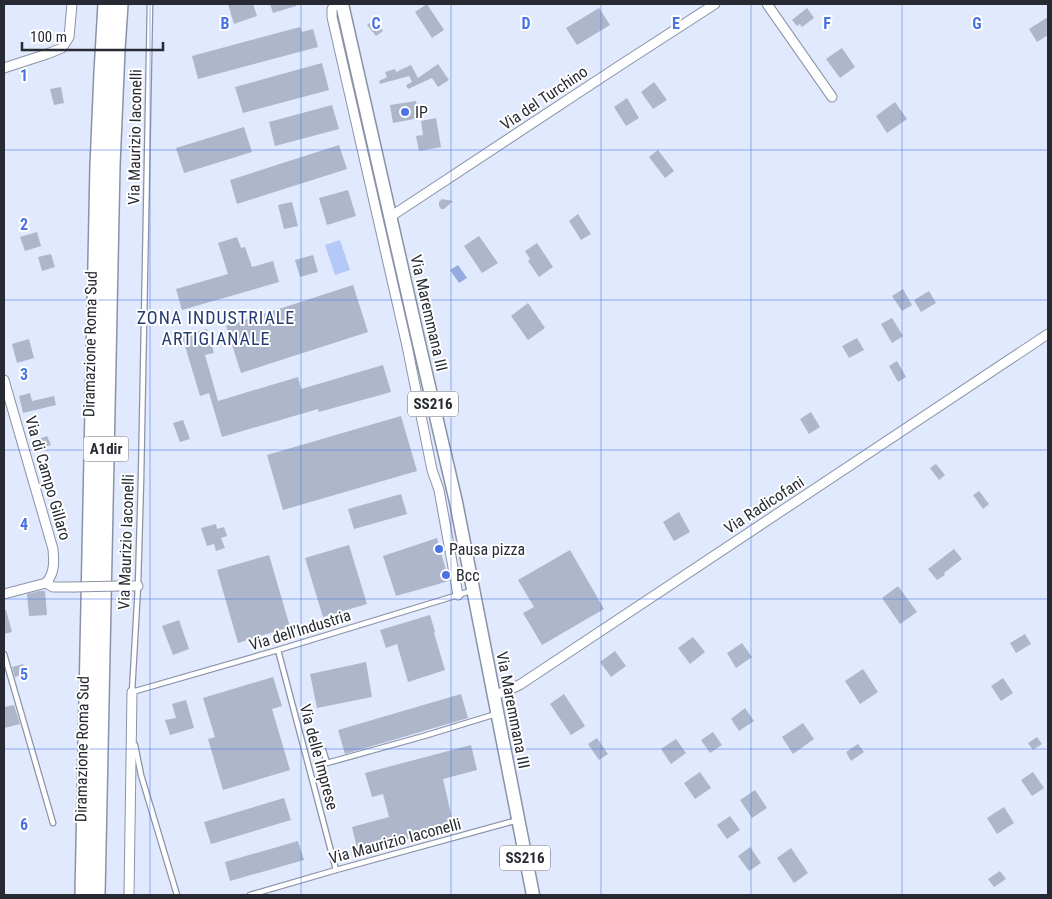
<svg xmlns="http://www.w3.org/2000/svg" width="1052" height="899" font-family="'Roboto Condensed',sans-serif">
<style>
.green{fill:#b4c9f8}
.water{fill:#95abdf}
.building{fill:#adb6ca}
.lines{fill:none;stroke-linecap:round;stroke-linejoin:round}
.service-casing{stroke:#8a93a6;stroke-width:7}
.minor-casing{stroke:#8a93a6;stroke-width:11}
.primary-casing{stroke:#8a93a6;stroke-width:15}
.motorway-casing{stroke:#8a93a6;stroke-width:18}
.service{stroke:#fff;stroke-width:4.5}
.minor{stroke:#fff;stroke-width:9}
.primary{stroke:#fff;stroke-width:12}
.motorway{stroke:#fff;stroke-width:15}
.minor-bridge-casing{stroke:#8a93a6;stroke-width:11;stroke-linecap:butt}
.minor-bridge{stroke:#fff;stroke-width:9}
.grid{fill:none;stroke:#4973e6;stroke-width:1;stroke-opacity:0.55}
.poi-dot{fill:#4973e6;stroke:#fff;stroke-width:2}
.labels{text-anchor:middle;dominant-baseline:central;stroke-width:4;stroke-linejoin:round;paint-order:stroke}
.shield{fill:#fff;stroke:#686a70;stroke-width:1}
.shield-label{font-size:15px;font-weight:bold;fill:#272a32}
.street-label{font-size:16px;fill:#272a32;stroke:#fff}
.poi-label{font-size:16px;fill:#272a32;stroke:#fff;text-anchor:start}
.neighbourhood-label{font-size:18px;letter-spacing:1px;fill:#263b73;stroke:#fff}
.grid-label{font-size:16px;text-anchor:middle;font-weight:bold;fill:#4973e6;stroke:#fff;stroke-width:4;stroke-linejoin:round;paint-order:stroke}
</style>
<rect width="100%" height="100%" fill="#e0e9fe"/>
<path class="green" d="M340,240L350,270L335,275L325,245Z"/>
<path class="water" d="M458,265L467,278L459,283L450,270Z"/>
<path class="building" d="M228,4H253L257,16L234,24Z
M270,4H296V6L273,13Z
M427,4L444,30L432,38L415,12Z
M599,8L610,25L577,45L566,28Z
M807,8L814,18L802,27L800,24L797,26L792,20Z
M1048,17V35L1037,42L1029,29Z
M374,20L383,31L376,36L367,25Z
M300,27L302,32L313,29L318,47L198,79L192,56Z
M842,48L855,67L840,78L826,59Z
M322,63L329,90L243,113L235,87Z
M438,64L449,80L438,87L432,78L408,89L406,85L412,82L409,76L380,84L379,81L387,77L385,72L395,69L396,72L411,65L418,78Z
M654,82L667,100L653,109L641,92Z
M61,87L64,103L54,105L50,89Z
M627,98L639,118L626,126L614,107Z
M416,101L419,118L393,123L390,105Z
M895,102L907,119L887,133L876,116Z
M332,105L339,129L275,146L269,122Z
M436,118L441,147L419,151L416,136L423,135L421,121Z
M244,127L252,152L184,173L176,148Z
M339,145L347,169L237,204L230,180Z
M658,150L674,171L665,178L649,157Z
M348,190L356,216L327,225L319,198Z
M442,199L453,201L444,209H441L439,206V202Z
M292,202L298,226L284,229L278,205Z
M578,214L591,234L581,240L569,221Z
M37,232L41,246L25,251L20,237Z
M479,236L498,263L482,273L464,246Z
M237,237L241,248L245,247L252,267L273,261L279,282L182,310L176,289L228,274L218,243Z
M537,243L553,267L539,277L528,261L530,259L525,251Z
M51,254L55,267L42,271L38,257Z
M313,255L318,272L300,277L295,260Z
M353,285L368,332L241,373L226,326Z
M903,289L912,305L902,311L892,296Z
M929,291L936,303L921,312L914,300Z
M528,303L545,328L528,340L511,316Z
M892,318L903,336L892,343L881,324Z
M207,329L214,353L205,355L218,401L298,377L301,389L383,365L391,392L319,412L318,409L222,437L209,393L200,396L182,336Z
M857,338L864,350L849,358L842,346Z
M29,339L34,358L17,363L12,344Z
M897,361L906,377L898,382L889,366Z
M30,393L32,401L54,396L56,405L23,413L19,396Z
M811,412L820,427L809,434L800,419Z
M401,416L417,471L283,510L267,455Z
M183,420L190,439L180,442L173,423Z
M47,436L51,445L35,451L31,442Z
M936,464L945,475L939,480L930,468Z
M979,491L989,504L983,509L973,495Z
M401,494L407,514L354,529L348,509Z
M679,512L690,532L674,541L663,522Z
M216,524L217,529L224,527L227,536L221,538L225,548L216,551L214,544L207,546L201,528Z
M437,538L449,581L396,596L383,556Z
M349,545L367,604L323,617L305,558Z
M954,549L962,559L944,573L945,575L937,580L928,569Z
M570,550L604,609L542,645L523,613L534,607L518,580Z
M269,555L290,627L238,643L217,570Z
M898,586L917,612L900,624L882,598Z
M39,591H45L47,615L29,616L27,594Z
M4,610H6L12,632L4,634Z
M430,615L435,632L434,633L445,670L408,682L397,644L386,648L380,630Z
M179,620L189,649L173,655L162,626Z
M1025,634L1031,644L1016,653L1010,643Z
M693,637L705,652L690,664L678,648Z
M742,643L752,657L736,668L727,653Z
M615,651L626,666L611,677L600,662Z
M366,662L372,697L317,708L310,674Z
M23,664L26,673L15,677L12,667Z
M863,669L878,692L860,704L845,681Z
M273,677L282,706L272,709L290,770L223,790L208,739L215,737L203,698Z
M1003,678L1013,693L1001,701L991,686Z
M461,694L468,718L345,754L338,730Z
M564,694L585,726L571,735L550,704Z
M186,700L194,728L170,735L165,720L176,718L172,704Z
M14,705L20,724L4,728V707Z
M745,708L754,721L739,731L731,719Z
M803,723L814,739L793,754L782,737Z
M713,732L722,745L710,753L701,740Z
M1037,737L1042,744L1033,750L1028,743Z
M597,738L608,754L599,760L588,744Z
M676,739L686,753L671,764L661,749Z
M858,744L864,752L851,761L846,752Z
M471,745L477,770L443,779L454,827L358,852L352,827L389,817L383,794L372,797L365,773Z
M700,772L711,788L695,799L684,783Z
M1033,772L1044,788L1032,796L1021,780Z
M755,790L767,808L752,818L740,800Z
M284,798L291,820L211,844L204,822Z
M1004,807L1014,823L997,834L987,818Z
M730,816L740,830L727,839L717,825Z
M298,841L304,860L230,881L225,862Z
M750,847L761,863L749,871L738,856Z
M791,848L808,873L794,883L777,858Z
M1000,871L1006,879L994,887L988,879Z"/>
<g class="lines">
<defs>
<path id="service" d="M278,650L336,870
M4,654L53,823
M132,692L138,586L141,480L150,4
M132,692L278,650L471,591
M135,745L141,775L177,895
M323,750L327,763L424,736L496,714
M250,895L336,870L518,820"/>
<path id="minor" d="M335,4L332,9V17L407,346L432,470L439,490L458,595
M767,4L832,97
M4,68L47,54L62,48L69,37L72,4
M390,217L619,66L715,4
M4,380L53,549C54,561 55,573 46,583
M46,583L53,587H73
M121,586H138
M4,594L46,583
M494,695L507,691L521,684L1048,334
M129,895L132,692"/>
<path id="primary" d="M342,4L418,339L456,502L533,895"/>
<path id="motorway" d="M83,895L98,166L102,73L106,4
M97,895L112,165L117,50L120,4"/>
</defs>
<use href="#service" class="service-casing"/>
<use href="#minor" class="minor-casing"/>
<use href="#primary" class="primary-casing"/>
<use href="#motorway" class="motorway-casing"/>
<use href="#service" class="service"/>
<use href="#minor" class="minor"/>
<use href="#primary" class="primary"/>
<use href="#motorway" class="motorway"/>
<defs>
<path id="minor-bridge" d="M73,587L121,586"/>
</defs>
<use href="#minor-bridge" class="minor-bridge-casing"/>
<use href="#minor-bridge" class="minor-bridge"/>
</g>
<path class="grid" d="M150,4V895M301,4V895M451,4V895M601,4V895M751,4V895M902,4V895M4,150H1048M4,300H1048M4,450H1048M4,599H1048M4,749H1048"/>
<g class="poi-dot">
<circle cx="405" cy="112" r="5"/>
<circle cx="439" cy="549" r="5"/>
<circle cx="446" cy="575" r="5"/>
</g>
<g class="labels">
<g class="shield">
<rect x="408" y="391.5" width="50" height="25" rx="4"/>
<rect x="83.5" y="436.5" width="45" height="25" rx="4"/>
<rect x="500" y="845.5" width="50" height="25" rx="4"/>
</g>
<g class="shield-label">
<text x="433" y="404">SS216</text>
<text x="106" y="449">A1dir</text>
<text x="525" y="858">SS216</text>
</g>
<g class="street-label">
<text transform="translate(544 98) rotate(-34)">Via del Turchino</text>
<text transform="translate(135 137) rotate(-89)">Via Maurizio Iaconelli</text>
<text transform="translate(429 313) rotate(77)">Via Maremmana III</text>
<text transform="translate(90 344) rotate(-89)">Diramazione Roma Sud</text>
<text transform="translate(48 478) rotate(74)">Via di Campo Gillaro</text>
<text transform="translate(764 505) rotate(-33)">Via Radicofani</text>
<text transform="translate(126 542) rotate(-88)">Via Maurizio Iaconelli</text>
<text transform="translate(300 630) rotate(-17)">Via dell'Industria</text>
<text transform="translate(513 710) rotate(79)">Via Maremmana III</text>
<text transform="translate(82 749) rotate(-89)">Diramazione Roma Sud</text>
<text transform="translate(319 757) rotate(75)">Via delle Imprese</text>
<text transform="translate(395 841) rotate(-15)">Via Maurizio Iaconelli</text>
</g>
<g class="poi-label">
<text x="415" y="112">IP</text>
<text x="449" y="549">Pausa pizza</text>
<text x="456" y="575">Bcc</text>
</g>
<g class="neighbourhood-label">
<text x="216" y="317">ZONA INDUSTRIALE<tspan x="216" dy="21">ARTIGIANALE</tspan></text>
</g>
</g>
<g class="grid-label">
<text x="225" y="29">B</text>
<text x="376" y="29">C</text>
<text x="526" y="29">D</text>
<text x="676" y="29">E</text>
<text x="827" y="29">F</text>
<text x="977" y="29">G</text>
<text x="24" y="81">1</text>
<text x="24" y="230">2</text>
<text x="24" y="380">3</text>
<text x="24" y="530">4</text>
<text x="24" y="680">5</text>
<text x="24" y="830">6</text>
</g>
<rect width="1052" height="899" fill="none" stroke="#272a32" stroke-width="10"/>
<path d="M22 42v8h141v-8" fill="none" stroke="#272a32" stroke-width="2.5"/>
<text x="30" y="42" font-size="15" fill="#272a32" stroke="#ffffff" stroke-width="4" paint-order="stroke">100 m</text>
</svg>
